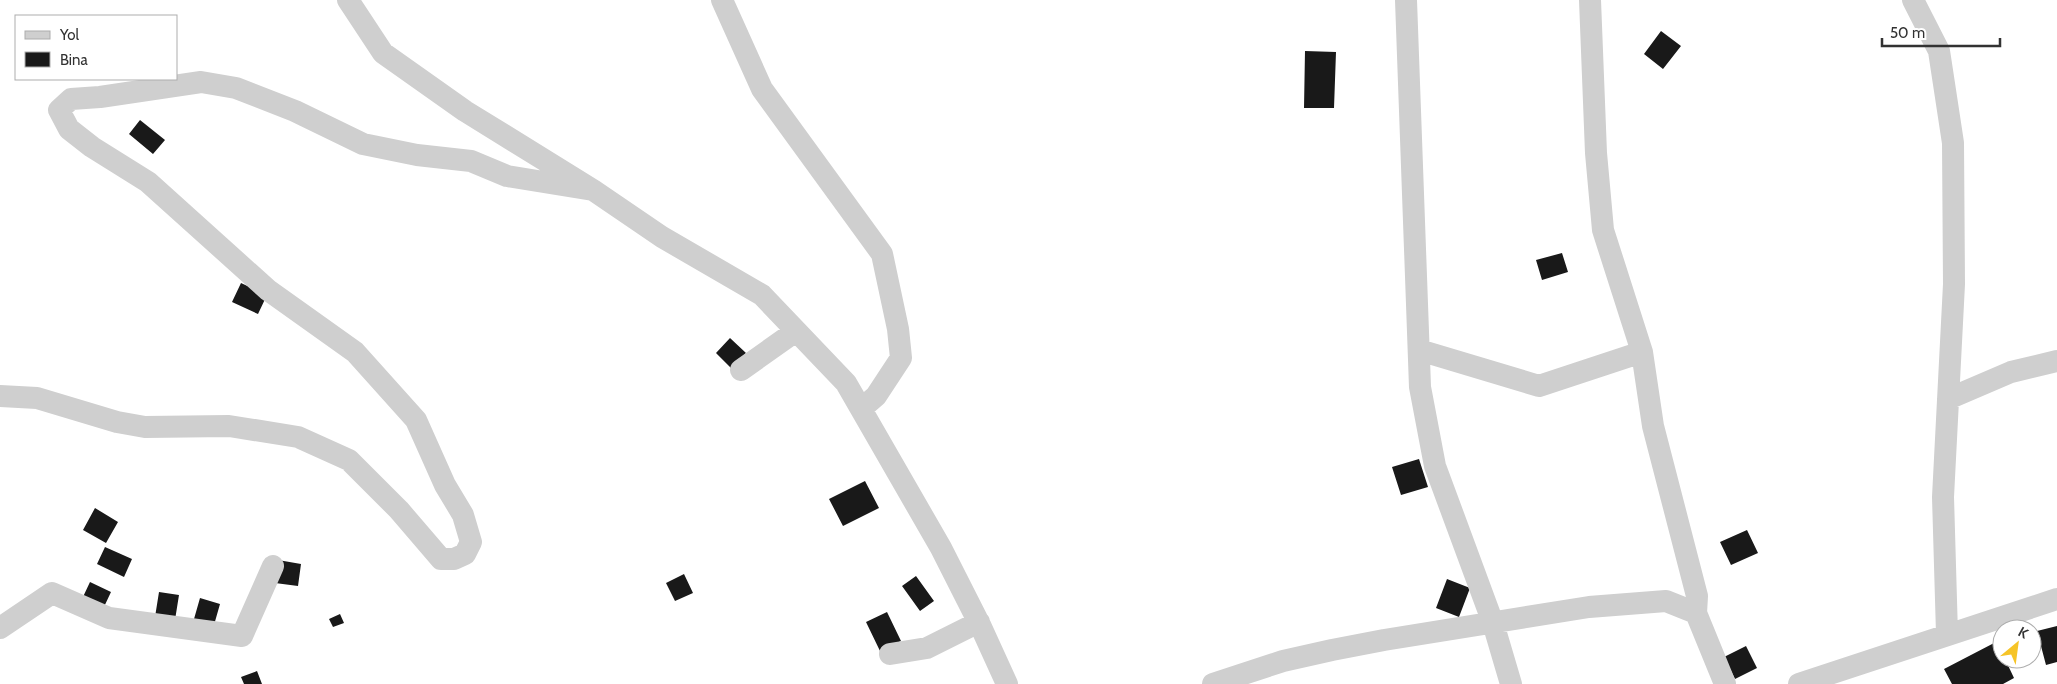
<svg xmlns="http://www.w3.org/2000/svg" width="2057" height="684" font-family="Cabin,sans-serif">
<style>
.building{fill:#191919}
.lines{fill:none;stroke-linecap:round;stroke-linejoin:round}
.minor{stroke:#cfcfcf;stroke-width:22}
</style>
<rect width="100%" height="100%" fill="#fff"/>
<path class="building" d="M1661,31L1681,46L1663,69L1644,54Z
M1305,51L1336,52L1334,108H1304Z
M140,120L165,140L153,154L129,134Z
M1562,253L1568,272L1542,280L1536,260Z
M241,283L267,295L258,314L232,302Z
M730,338L746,353L731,368L716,353Z
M1419,459L1428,487L1401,495L1392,467Z
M865,481L879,508L843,526L829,499Z
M95,508L118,522L106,543L83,530Z
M1747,530L1758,553L1731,565L1720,542Z
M105,547L132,559L124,577L97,564Z
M278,560L301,564L298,586L275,583Z
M684,574L693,593L675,601L666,583Z
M916,576L934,601L920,611L902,586Z
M1447,579L1470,588L1459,617L1436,608Z
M90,582L111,592L103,609L82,599Z
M159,592L179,595L175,620L155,617Z
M200,598L220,604L214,625L194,619Z
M887,612L901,641L880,651L866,622Z
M340,614L344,623L333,627L329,619Z
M2057,626V662L2046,665L2037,631Z
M1996,642L2002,654V659H2005L2014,678L2003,684H1952L1944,669Z
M1746,646L1757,668L1735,679L1724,657Z
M257,671L262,684H244L241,677Z"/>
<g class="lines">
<path class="minor" d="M348,0L383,53L465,111L593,190L662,237L762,295L846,383L941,548L981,627L1007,684
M722,0L762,89L882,254L898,329L901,358L876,396L861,409
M1406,0L1420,387L1435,466L1493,623L1511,684
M1590,0L1596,153L1603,230L1642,352L1653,426L1697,596L1696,613
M1913,0L1939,51L1953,143L1954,284L1943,497L1947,634
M1419,350L1539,386L1642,352
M741,370L796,331
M0,396L37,398L117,422L145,427L229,426L298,437L349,460L399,510L441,559H454L465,554L471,542L463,515L445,485L416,420L355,352L268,290L148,182L92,147L69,129L59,110L71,99L100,97L201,82L236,88L295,111L363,144L417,155L471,161L507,176L593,190
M1948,399L2011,372L2057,361
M0,628L52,593L109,618L242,636L273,566
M890,654L927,648L979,622
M1213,684L1283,661L1332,650L1384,640L1589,607L1666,601L1696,613L1725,684
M1799,684L2057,599"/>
</g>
<rect x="15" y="15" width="162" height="65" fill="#ffffff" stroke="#adadad"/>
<rect x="25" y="31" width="25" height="8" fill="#cfcfcf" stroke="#adadad"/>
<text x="60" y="40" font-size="15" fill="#323232">Yol</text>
<rect x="25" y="52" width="25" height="15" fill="#191919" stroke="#adadad"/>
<text x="60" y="65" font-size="15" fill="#323232">Bina</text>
<g transform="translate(2017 644) rotate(29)"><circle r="24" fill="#ffffff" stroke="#adadad"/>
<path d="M0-4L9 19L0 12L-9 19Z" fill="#f6c427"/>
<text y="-8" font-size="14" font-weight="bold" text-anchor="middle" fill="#323232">K</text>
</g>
<path d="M1882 38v8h118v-8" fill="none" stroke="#323232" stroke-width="2.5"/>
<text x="1890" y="38" font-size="15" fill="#323232" stroke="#ffffff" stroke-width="4" paint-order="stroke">50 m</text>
</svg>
